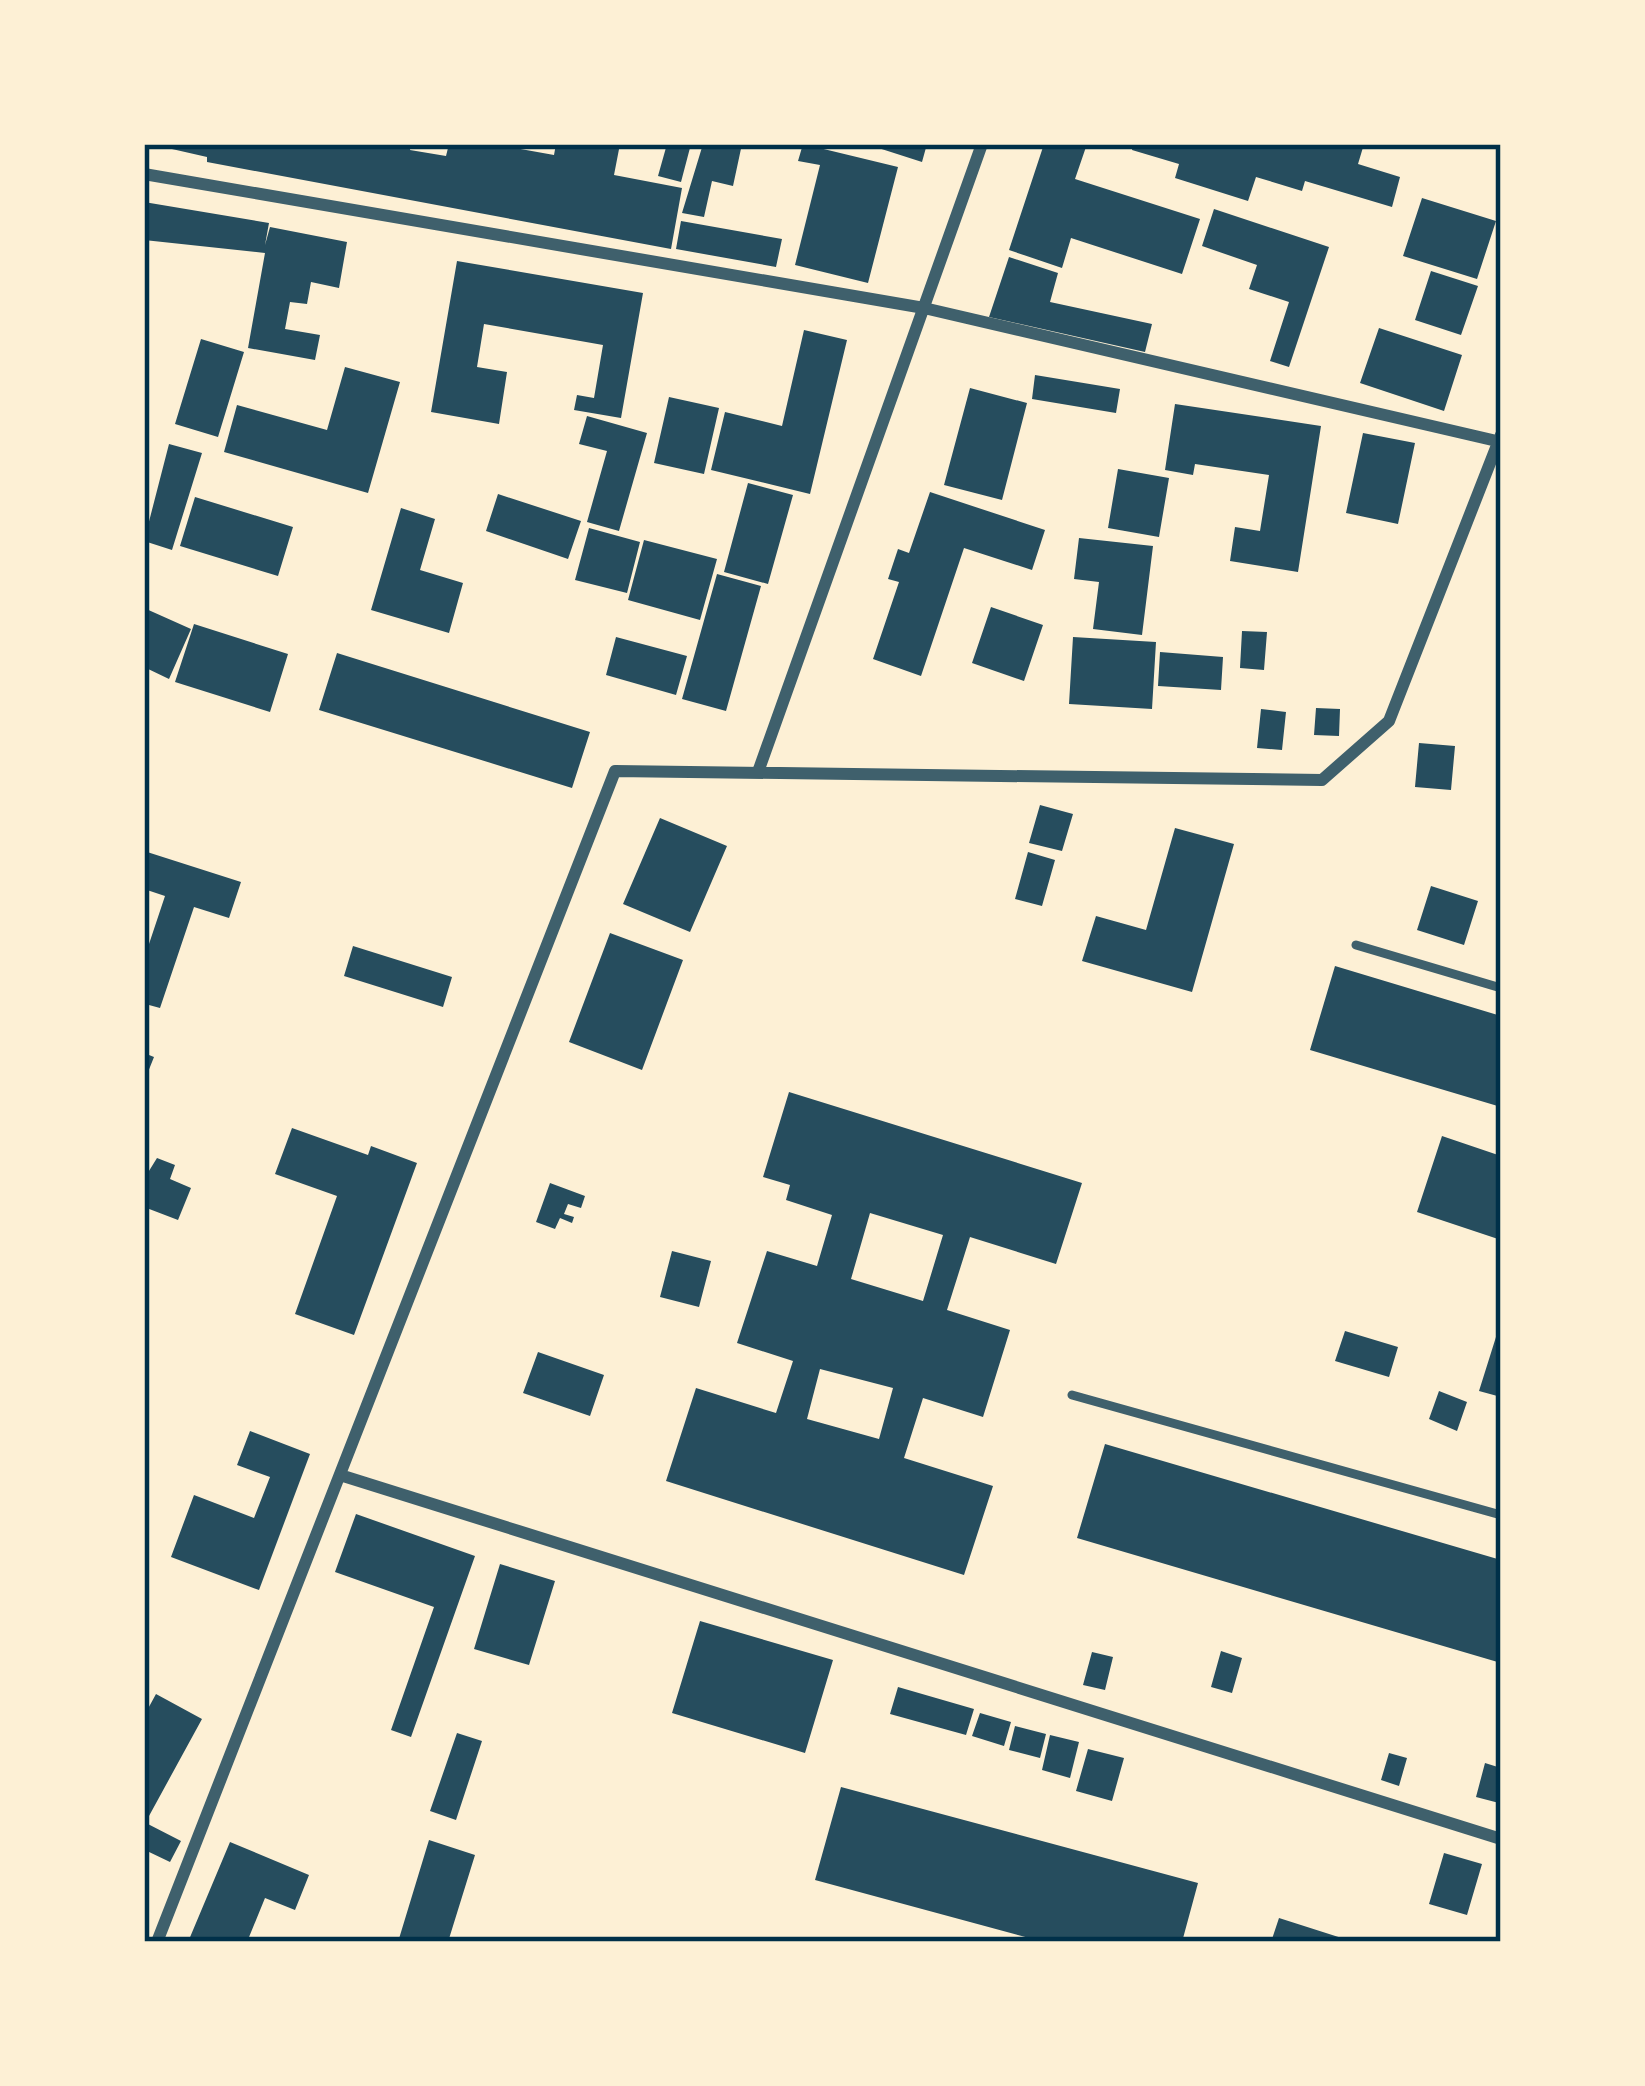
<svg xmlns="http://www.w3.org/2000/svg" width="1645" height="2086" font-family="'Fira Sans',sans-serif">
<style>
.building{fill:#264d5e;fill-rule:evenodd}
.lines{fill:none;stroke-linecap:round;stroke-linejoin:round}
.service{stroke:#3f606c;stroke-width:9}
.minor{stroke:#3f606c;stroke-width:12}
.neatline{fill:none;stroke:#003049;stroke-width:4.5}
</style>
<rect width="100%" height="100%" fill="#fdf0d5"/>
<path class="building" d="M150,144H411L410,150L446,156L449,144H493L554,155L556,144H620L614,175L682,188L671,249L207,162V157Z
M667,144H691L681,182L658,176Z
M703,144H742L733,186L712,181L704,217L682,213Z
M803,144L898,167L868,283L795,265L820,165L798,161Z
M866,144H927L922,162Z
M1044,144H1087L1075,179L1200,219L1182,274L1071,238L1062,268L1009,250Z
M1133,144H1364L1358,164L1400,177L1392,207L1305,181L1302,191L1256,177L1248,201L1175,178L1179,164L1132,150Z
M1422,198L1496,221L1477,279L1403,256Z
M144,202L269,223L265,245L270,227L347,242L339,288L311,282L307,304L290,302L285,329L320,335L315,360L248,348L265,253L144,240Z
M1214,209L1329,247L1289,367L1270,361L1289,302L1249,289L1257,265L1202,246Z
M681,221L782,239L776,267L676,249Z
M1009,257L1058,273L1050,302L1152,324L1145,352L989,317Z
M457,261L643,293L621,418L574,410L577,395L594,398L603,345L484,324L477,367L507,372L499,424L431,412Z
M1431,271L1478,286L1461,335L1415,320Z
M1379,328L1462,355L1444,411L1360,383Z
M804,330L847,340L810,494L711,470L725,412L782,426Z
M201,339L244,352L218,437L175,424Z
M345,367L400,382L368,493L224,452L237,405L327,430Z
M1035,375L1120,389L1116,413L1032,399Z
M970,388L1027,403L1002,500L944,485Z
M669,397L719,408L704,474L654,463Z
M1175,404L1321,426L1298,572L1230,561L1235,527L1260,531L1269,475L1195,464L1193,475L1165,470Z
M587,416L647,433L619,531L587,522L607,451L579,444Z
M1363,433L1415,443L1398,524L1346,513Z
M169,444L202,453L172,550L144,541Z
M1118,469L1169,478L1159,537L1108,528Z
M748,483L793,495L768,584L724,572Z
M930,492L1045,530L1032,570L964,548L921,676L873,659L899,582L888,579L898,549L909,553Z
M498,494L581,521L568,559L486,531Z
M195,497L293,527L278,576L180,546Z
M401,508L435,519L420,570L463,583L449,633L371,610Z
M589,528L640,542L627,593L575,580Z
M1079,538L1153,546L1142,635L1093,629L1099,582L1074,579Z
M644,540L717,559L700,620L628,600Z
M717,574L761,586L726,711L682,699Z
M991,607L1043,625L1024,681L972,663Z
M144,608L191,629L169,679L144,667Z
M194,624L288,654L270,712L175,682Z
M1242,631L1267,632L1264,670L1240,668Z
M616,637L687,656L676,695L606,675Z
M1073,637L1156,642L1152,709L1069,704Z
M1160,652L1223,657L1221,690L1158,686Z
M337,653L590,732L572,788L319,710Z
M1316,708L1340,709L1339,736L1314,735Z
M1261,709L1286,712L1282,750L1257,748Z
M1419,743L1455,746L1451,790L1415,787Z
M1040,805L1073,814L1062,851L1029,843Z
M660,818L727,846L690,932L623,904Z
M1175,828L1234,844L1192,992L1082,961L1096,916L1146,930Z
M144,851L241,882L229,918L194,907L160,1008L149,1005L145,1017L144,959L165,896L144,889Z
M1028,852L1055,860L1042,906L1015,899Z
M1431,886L1478,901L1464,945L1417,930Z
M610,933L683,960L642,1070L569,1042Z
M353,946L452,977L443,1007L344,976Z
M1335,966L1501,1016V1107L1310,1050Z
M144,1053L154,1057L144,1082Z
M789,1092L1082,1183L1056,1264L970,1237L947,1310L1010,1330L983,1417L923,1398L904,1458L993,1486L964,1575L666,1481L696,1388L776,1413L793,1361L737,1343L767,1251L817,1266L832,1215L786,1200L790,1185L763,1177ZM870,1213L943,1235L923,1301L851,1279ZM820,1369L893,1388L879,1439L807,1419Z
M292,1128L368,1155L371,1146L417,1163L354,1335L295,1314L337,1196L275,1174Z
M1442,1136L1501,1156V1240L1417,1212Z
M157,1158L175,1165L170,1179L191,1188L178,1220L144,1207V1179Z
M550,1183L585,1196L581,1208L568,1204L564,1214L574,1217L572,1223L560,1218L555,1229L536,1222Z
M672,1251L711,1261L699,1307L660,1297Z
M1501,1321V1397L1479,1391Z
M1345,1331L1398,1347L1389,1377L1335,1361Z
M538,1352L604,1375L590,1416L523,1393Z
M1439,1391L1467,1402L1457,1431L1429,1419Z
M250,1431L310,1454L259,1590L171,1557L194,1495L254,1518L270,1477L237,1465Z
M1105,1444L1501,1560V1663L1077,1538Z
M356,1514L475,1556L411,1737L391,1730L434,1607L335,1572Z
M500,1564L555,1581L529,1665L474,1649Z
M700,1621L833,1660L805,1753L672,1713Z
M1221,1651L1242,1658L1232,1693L1211,1687Z
M1092,1652L1113,1657L1105,1690L1083,1685Z
M898,1687L974,1709L966,1735L890,1714Z
M156,1694L202,1719L149,1816L144,1814V1716Z
M980,1713L1011,1722L1004,1746L972,1736Z
M1015,1726L1046,1734L1040,1758L1009,1750Z
M457,1733L482,1741L456,1820L430,1811Z
M1050,1735L1079,1742L1070,1778L1042,1770Z
M1088,1749L1124,1758L1112,1801L1076,1791Z
M1389,1753L1407,1758L1399,1786L1381,1780Z
M1485,1763L1501,1768L1499,1803L1476,1797Z
M841,1787L1198,1883L1182,1942H1044L815,1880Z
M144,1822L181,1841L170,1862L147,1851L144,1858Z
M429,1840L475,1855L448,1942H398Z
M230,1842L309,1875L295,1910L265,1898L247,1942H188Z
M1444,1853L1482,1864L1467,1915L1429,1904Z
M1279,1918L1351,1941V1942H1271Z"/>
<g class="lines">
<path class="service" d="M1356,945L1501,988
M1072,1395L1501,1515"/>
<path class="minor" d="M144,174L924,308L1501,442
M758,772L982,144
M340,1475L1501,1839
M157,1942L615,771L1322,780L1389,721L1501,435"/>
</g>
<rect width="1645" height="2086" fill="none" stroke="#fdf0d5" stroke-width="294"/>
<rect x="147" y="147" width="1351" height="1792" class="neatline"/>
</svg>
